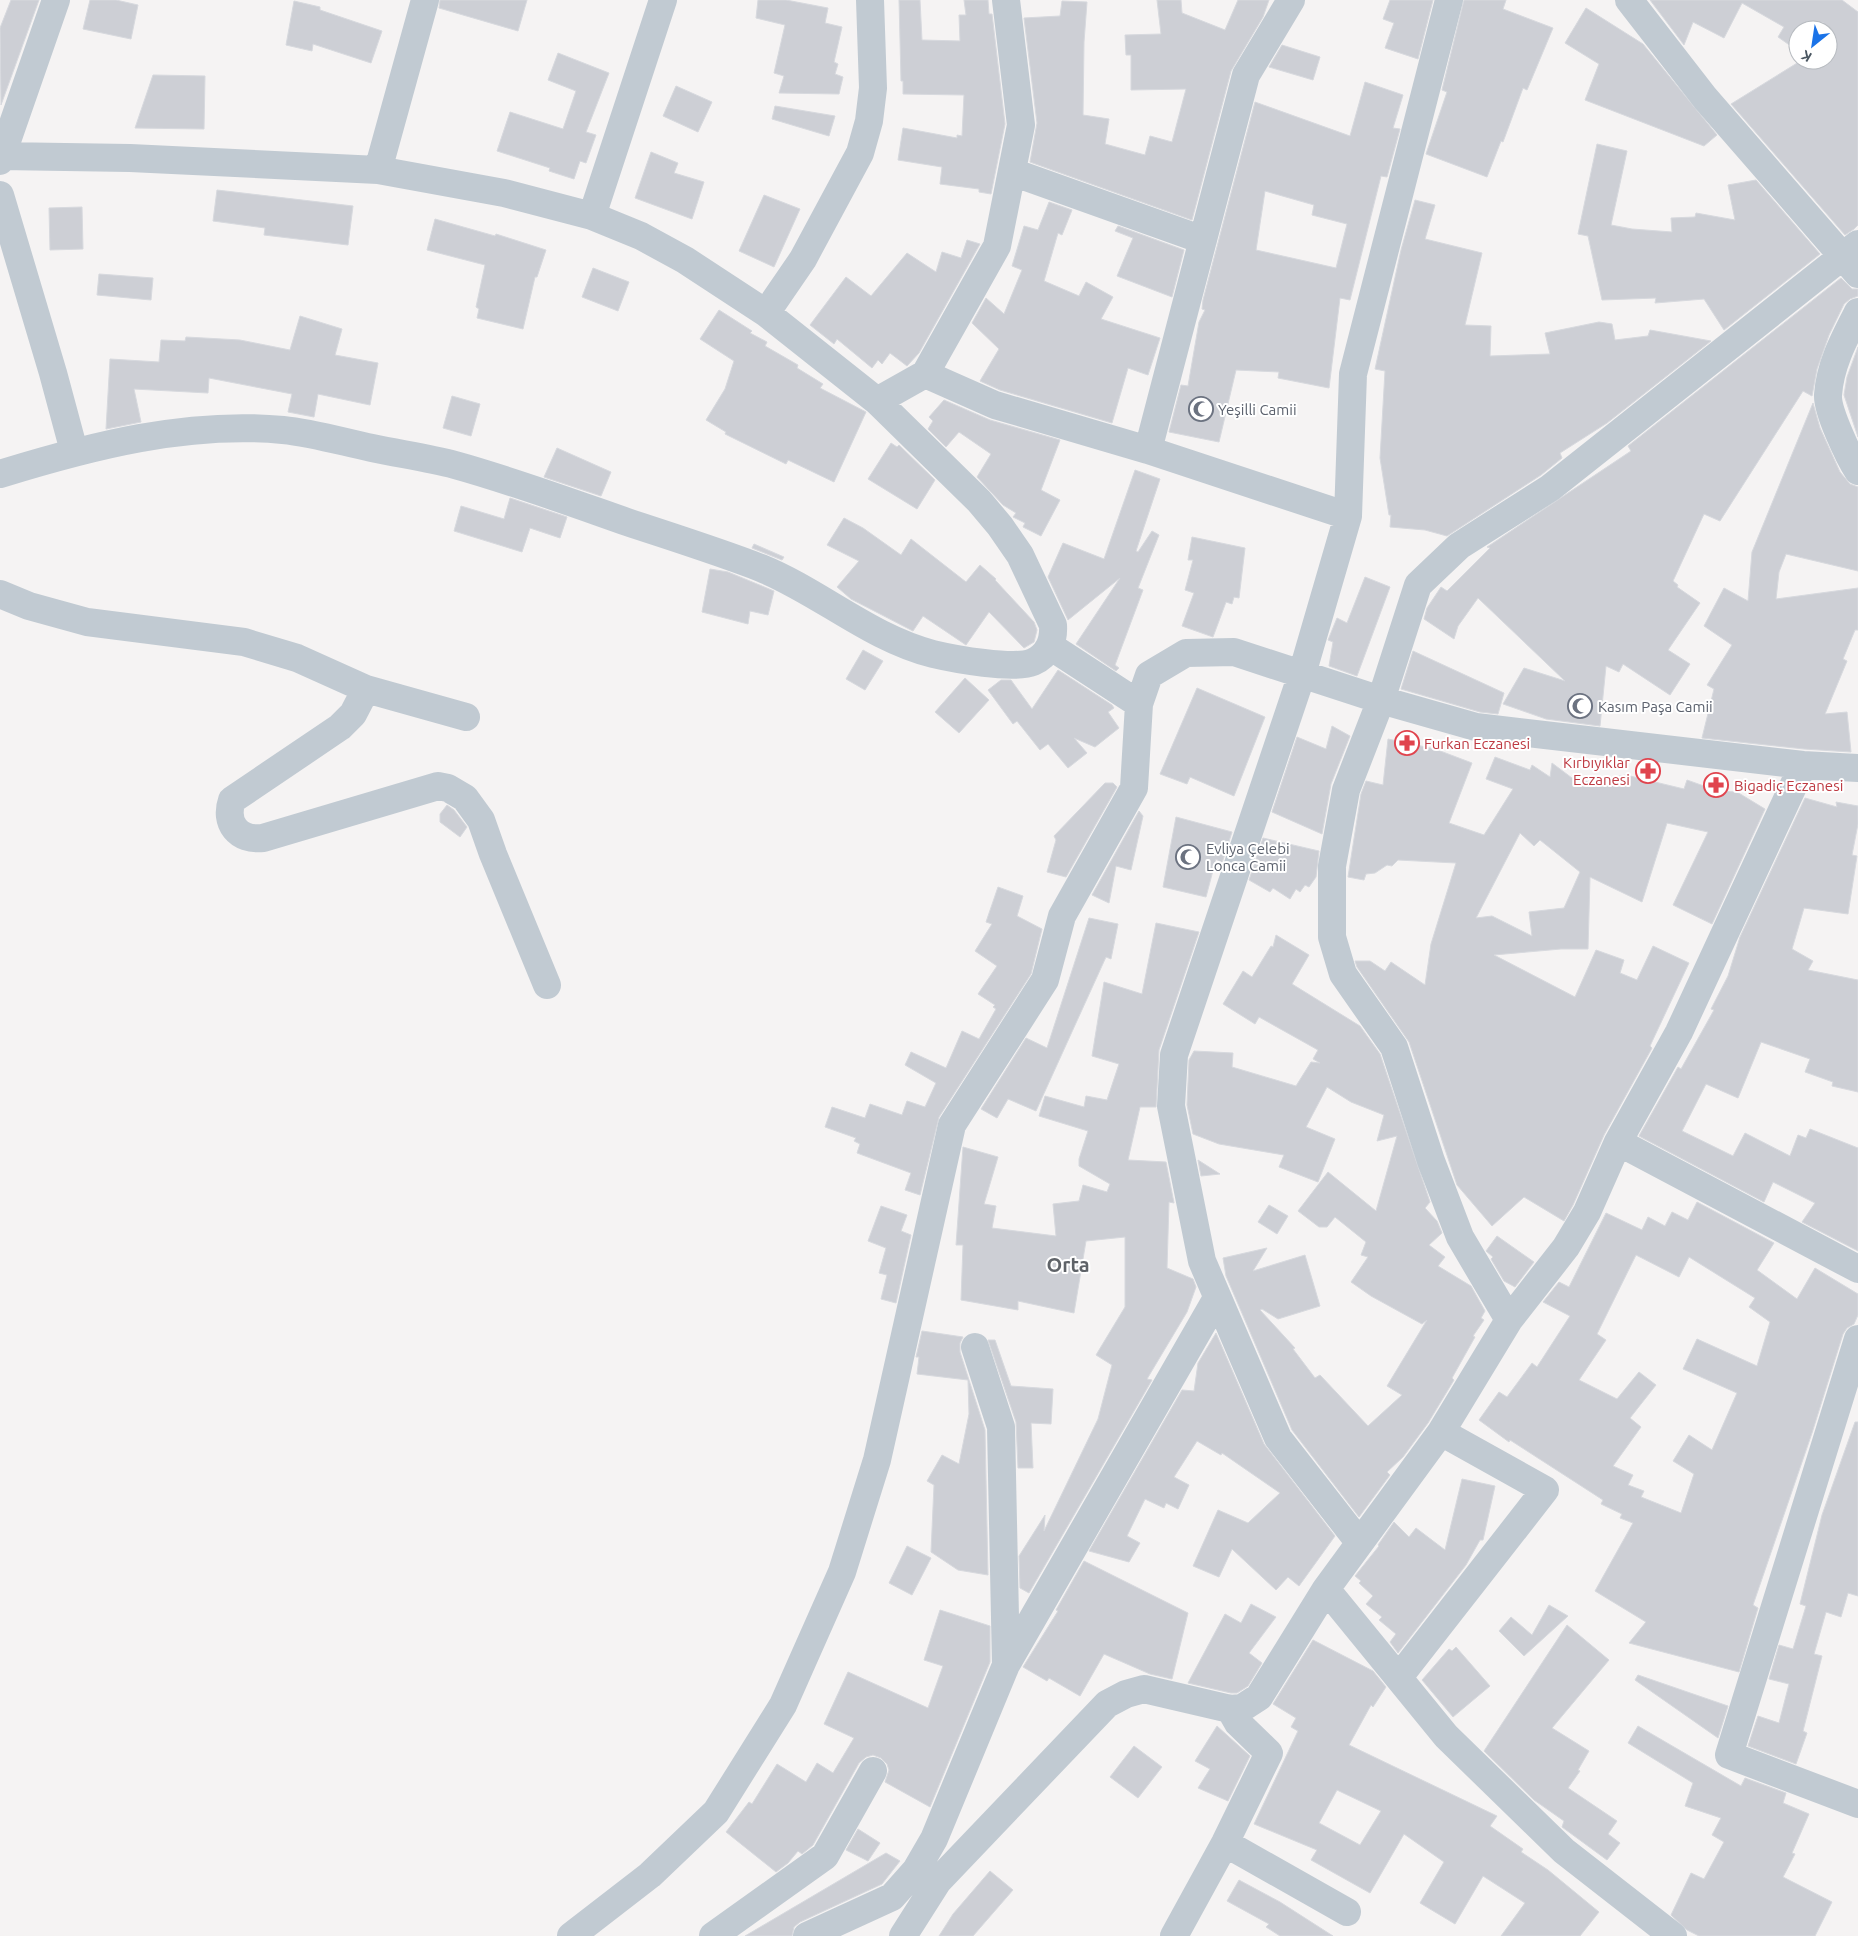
<svg xmlns="http://www.w3.org/2000/svg" width="1858" height="1936" font-family="Ubuntu,sans-serif">
<style>
.building{fill:#cdcfd5;stroke:#d7d9de;fill-rule:evenodd}
.lines{fill:none;stroke-linecap:round;stroke-linejoin:round}
.minor{stroke:#c1cad2;stroke-width:28}
.labels{text-anchor:middle;dominant-baseline:central;stroke-width:4;stroke-linejoin:round;paint-order:stroke}
.worship-label{font-size:15px;fill:#5b616d;stroke:#fff;text-anchor:start}
.health-label{font-size:15px;fill:#be3a42;stroke:#fff;text-anchor:start}
.district-label{font-size:20px;font-weight:bold;fill:#5f6368;stroke:#fff}
</style>
<rect width="100%" height="100%" fill="#f5f3f3"/>
<path class="building" d="M11,0H39L1,105L0,28Z
M90,0H116L138,5L131,39L83,29Z
M440,0H527L518,31L439,8Z
M758,0H786L828,8L825,23L842,27L834,62L838,64L835,74L843,77L839,94L779,93L784,76L774,73L785,25L756,18Z
M899,0H920L922,40L960,41L959,15H966L964,0H988L989,14H992L1005,124L991,194L979,192V189L940,184L942,167L898,160L903,128L957,138V135L962,136L964,95L903,94V81H901Z
M1157,0H1181L1182,13L1225,30L1238,0H1269L1263,17L1231,71L1192,220L1030,162L1037,123L1024,18L1060,16L1062,1L1087,2L1084,42L1083,115L1109,119L1105,144L1145,155L1150,136L1172,142L1186,89L1131,90V55H1126L1125,35L1161,34Z
M1390,0H1433L1418,59L1385,48L1394,23L1383,19Z
M1464,0H1506L1503,9L1553,28L1527,90L1523,88L1503,142L1501,141L1487,177L1426,154L1447,92L1442,90Z
M1650,0H1842L1858,12V225L1854,229L1845,235L1731,104L1802,60H1828V30H1798V51L1778,37L1784,27L1742,3L1724,38L1693,22L1684,45Z
M294,1L320,7V10L382,31L371,63L313,44L312,51L286,45Z
M1586,8L1643,44L1717,135L1704,146L1585,100L1599,64L1565,43Z
M1282,45L1320,57L1313,80L1269,67Z
M558,53L609,73L586,132L596,135L586,163L580,161L574,179L549,171L550,168L497,151L510,112L563,129L576,91L548,80Z
M153,75L205,76L204,129L135,128Z
M1365,82L1403,95L1393,128L1400,129L1387,177L1381,176L1350,300L1340,298L1329,388L1278,378L1279,372L1236,370L1219,442L1169,432L1181,385L1188,386L1199,322L1205,310L1202,309L1203,300L1255,102L1350,136ZM1265,191L1314,205L1312,215L1347,224L1336,268L1256,250Z
M676,86L712,102L698,132L663,116Z
M775,106L835,116L829,136L772,119Z
M1597,144L1627,151L1611,225L1632,229L1672,232L1671,218L1695,217L1696,213L1735,220L1728,185L1756,180L1820,254L1724,330L1704,299L1655,303L1656,298L1602,300L1588,236L1578,234Z
M651,152L678,163L674,173L704,182L692,219L635,198Z
M217,190L353,206L348,245L264,235L265,228L213,221Z
M764,195L800,209L774,267L739,251Z
M1415,200L1435,205L1425,239L1482,253L1465,325L1491,326L1490,356L1550,354L1545,333L1599,322L1612,324L1615,340L1648,336L1650,330L1711,341L1607,423L1560,453L1562,458L1541,475L1447,536L1425,530L1390,527L1391,515H1389L1380,458L1385,371L1375,369L1401,250Z
M1049,202L1072,210L1062,235L1058,233L1044,281L1079,296L1086,282L1113,297L1101,319L1160,338L1148,375L1128,368L1112,423L1000,390L980,381L999,349L972,323L986,298L1004,314L1022,270L1012,266L1024,226L1038,230Z
M82,207L83,249L50,250L49,208Z
M435,219L495,236L496,234L546,250L537,277H535L523,329L477,318L479,309L476,307L485,265L427,250Z
M1118,226L1184,250L1172,297L1117,276L1133,238L1115,231Z
M967,240L980,244L919,353L907,366L890,353L882,364L878,360L872,368L837,339L834,344L810,325L846,277L871,296L907,253L936,272L942,252L961,258Z
M593,268L629,282L618,311L582,297Z
M99,274L153,278L151,300L97,295Z
M1841,278L1852,289H1858V296L1850,299L1844,304L1829,335L1817,369L1812,396L1803,391L1720,521L1704,514L1673,581L1678,585L1677,587L1700,603L1668,650L1690,664L1670,695L1623,664L1619,672L1606,666L1600,726L1546,719L1503,704L1524,668L1565,681L1478,598L1458,626L1454,639L1424,619L1427,608L1441,587L1447,591L1490,548L1487,547L1631,451L1628,446Z
M719,310L752,331L750,333L767,342L765,346L798,365L797,368L823,384L820,388L866,412L834,482L788,460L786,464L725,434L726,432L706,420L725,389L734,361L700,339Z
M300,316L342,329L335,355L378,363L370,405L318,394L314,417L288,412L292,394L209,378L208,393L134,389L141,422L106,429L110,359L159,362L161,340L185,341L186,337L240,340L290,350Z
M1858,347V437L1844,395L1847,377Z
M452,396L480,404L471,436L443,428Z
M944,400L990,420L1060,440L1041,490L1060,500L1041,536L1023,527L1025,523L1013,517L1016,513L1003,505L977,477L991,454L959,432L946,447L928,429L933,421L929,417Z
M1813,403L1820,428L1840,472L1850,484L1858,487V571L1786,554L1779,572L1776,599L1858,588V630H1855L1843,659L1847,661L1825,714L1847,712L1851,752L1804,749L1702,738L1714,689L1707,685L1732,645L1704,626L1724,588L1748,601L1752,552Z
M891,443L897,447L899,445L935,480L917,509L868,479Z
M557,448L611,472L601,496L544,477Z
M1135,470L1160,479L1136,551L1138,552L1152,531L1159,535L1138,588L1143,590L1115,665L1119,668L1116,671L1076,644L1120,578L1068,620L1048,577L1063,543L1104,559Z
M510,498L567,517L560,538L530,528L522,552L454,531L461,506L504,519Z
M844,518L863,528L901,555L911,539L966,582L980,565L996,579L995,580L1034,622L1037,630L1034,642L1024,648L989,612L966,645L923,616L913,631L851,599L837,587L859,561L827,545Z
M1192,537L1245,548L1239,598L1234,597L1232,604L1226,602L1213,637L1182,626L1194,593L1185,590L1193,560H1188Z
M754,544L784,557L782,560L752,548Z
M710,569L728,572L774,591L768,615L750,611L748,624L702,612Z
M1365,577L1390,587L1357,676L1329,666L1333,642L1328,640L1337,618L1347,623Z
M863,650L883,661L865,690L846,679Z
M1413,651L1504,693L1498,714L1480,712L1401,689Z
M1058,670L1112,705L1114,708L1108,712L1119,728L1095,747L1074,738L1087,753L1068,768L1048,744L1040,750L1017,721L1013,724L988,690L1001,680H1011L1032,709Z
M965,678L989,700L959,733L935,712Z
M1197,688L1265,717L1234,796L1190,777L1187,784L1160,774Z
M1332,726L1350,736L1331,784L1322,834L1272,812L1297,737L1326,749Z
M1388,739L1435,749L1472,763L1449,823L1484,835L1513,789L1486,779L1495,757L1530,770L1532,765L1550,777L1552,763L1572,778L1575,774L1584,782L1626,775L1684,789L1687,780L1718,791L1737,792L1765,809L1712,924L1673,905L1708,832L1667,823L1642,902L1590,877L1588,949H1561L1494,955L1575,997L1596,950L1624,960L1620,973L1637,980L1653,946L1689,963L1650,1046L1652,1048L1604,1135L1573,1205L1564,1221L1524,1197L1492,1226L1457,1185L1409,1042L1357,967L1355,961H1370L1385,971L1391,962L1425,985L1431,944L1456,863L1398,860L1392,866L1387,865L1375,873L1366,874L1364,880L1348,877L1361,794L1366,781L1383,785ZM1520,833L1534,846L1540,840L1580,872L1564,908L1529,912L1532,936L1492,916L1476,918Z
M1105,783H1113L1117,787L1066,877L1047,872L1056,840L1054,836Z
M1805,798L1837,807L1836,802L1858,806V824L1852,855L1857,856L1848,914L1804,908L1792,949L1813,961L1808,970L1858,980V1092L1832,1086L1833,1082L1805,1072L1810,1059L1761,1042L1738,1098L1706,1084L1682,1131L1733,1156L1745,1133L1790,1156L1798,1135L1806,1138L1810,1129L1858,1148V1251L1802,1222L1815,1203L1773,1182L1764,1202L1639,1136L1678,1067L1681,1069L1714,1010L1711,1009L1728,976L1740,937Z
M447,805L454,810L467,827L460,837L440,822V814Z
M1139,811L1143,816L1131,870L1116,866L1109,903L1092,895Z
M1176,817L1232,832L1222,863L1216,859L1206,897L1163,887Z
M1263,838L1319,851L1316,877L1309,887L1305,885L1300,892L1296,889L1290,899L1273,888L1270,892L1249,880Z
M998,887L1023,896L1017,916L1042,929L1031,974L939,1117L920,1195L905,1190L911,1173L857,1153L860,1144L854,1141L856,1138L825,1127L832,1107L865,1118L870,1104L902,1115L907,1101L925,1107L936,1083L905,1065L911,1052L946,1068L962,1031L979,1039L996,1009L993,1007L995,1005L978,994L997,966L975,951L992,924L986,922Z
M1089,918L1118,924L1111,959L1106,957L1036,1111L1008,1099L997,1118L981,1109L1026,1038L1047,1048Z
M1156,923L1199,932L1159,1050L1156,1107H1140L1128,1160L1166,1162L1174,1203L1169,1202L1167,1268L1193,1279L1196,1287L1187,1312L1147,1379L1152,1380L1029,1593L1020,1588L1019,1556L1045,1515L1044,1531L1098,1419L1112,1365L1096,1355L1125,1307V1237L1086,1241L1074,1313L1018,1301V1310L961,1300L963,1245H956L963,1147L998,1157L984,1204L996,1206L992,1228L1056,1236L1053,1204L1079,1201L1083,1185L1107,1192L1110,1184L1079,1166V1159L1088,1131L1039,1116L1045,1096L1084,1107L1086,1096L1107,1100L1119,1064L1092,1056L1104,982L1142,994Z
M1276,935L1309,955L1292,984L1360,1026L1380,1054L1430,1202L1425,1208L1437,1221L1442,1233L1429,1245L1445,1257L1438,1266L1471,1286L1485,1311L1481,1318L1484,1320L1473,1336L1475,1337L1452,1378L1454,1380L1428,1423L1403,1457L1387,1472L1390,1475L1359,1517L1292,1430L1226,1276L1223,1258L1267,1248L1253,1271L1305,1255L1320,1306L1278,1319L1262,1309L1260,1310L1295,1348L1293,1349L1315,1378L1320,1375L1368,1426L1402,1395L1387,1386L1427,1320L1422,1324L1371,1296L1351,1282L1368,1257L1361,1255L1366,1242L1335,1217L1327,1227H1319L1298,1211L1328,1172L1376,1211L1397,1136L1377,1141L1384,1115L1351,1102L1327,1087L1306,1127L1335,1139L1318,1182L1279,1167L1284,1155L1219,1144L1193,1134L1187,1105L1189,1060L1194,1051L1233,1053L1232,1067L1296,1086L1311,1062L1320,1063L1313,1059L1318,1050L1259,1017L1255,1024L1223,1004L1243,971L1252,977L1271,946L1273,947Z
M1198,1160L1220,1174L1201,1176Z
M1697,1202L1774,1243L1757,1270L1797,1299L1815,1268L1858,1294V1315L1854,1324L1847,1328L1843,1334L1812,1433L1753,1605L1758,1608L1739,1672L1629,1643L1646,1622L1595,1591L1633,1523L1620,1518L1622,1514L1601,1504L1603,1500L1510,1440L1509,1442L1479,1420L1499,1392L1507,1397L1532,1363L1537,1367L1570,1316L1543,1302L1559,1282L1569,1287L1606,1213L1642,1230L1648,1217L1665,1226L1672,1212L1688,1220ZM1636,1255L1679,1277L1689,1257L1755,1298L1749,1307L1770,1322L1757,1366L1697,1339L1683,1369L1737,1393L1712,1450L1689,1435L1673,1461L1694,1474L1681,1513L1641,1497L1644,1491L1628,1485L1633,1475L1613,1466L1641,1427L1630,1418L1656,1385L1639,1372L1617,1399L1579,1380L1606,1340L1597,1334Z
M1269,1205L1288,1216L1277,1234L1258,1222Z
M881,1206L907,1215L901,1231L911,1235L896,1303L881,1299L887,1275L879,1273L886,1248L868,1241Z
M1497,1236L1534,1262L1515,1287L1504,1281L1491,1259L1493,1257L1486,1251Z
M922,1331L963,1337L960,1343V1352L985,1430L988,1575L958,1570L931,1552L934,1485L927,1481L942,1455L959,1464L969,1414L968,1380L917,1374L919,1357H916Z
M1216,1333L1264,1444L1335,1536L1299,1586L1288,1577L1276,1590L1232,1549L1219,1577L1193,1566L1218,1510L1248,1523L1280,1493L1222,1453L1221,1455L1197,1441L1174,1477L1189,1485L1178,1509L1166,1503L1164,1508L1145,1499L1127,1536L1140,1543L1129,1562L1089,1551L1182,1390L1194,1391L1198,1363Z
M988,1340H995L1011,1386L1053,1389L1051,1424L1031,1423L1033,1468H1018L1016,1422Z
M1855,1422H1858V1596L1848,1593L1841,1617L1826,1612L1814,1654L1822,1656L1803,1731L1807,1733L1796,1764L1748,1746L1758,1716L1779,1723L1789,1684L1769,1679L1779,1645L1793,1649L1806,1606L1800,1604L1822,1515Z
M1462,1479L1495,1486L1483,1540H1480L1466,1565L1398,1653L1390,1642L1396,1634L1379,1620L1382,1617L1366,1604L1373,1596L1359,1583L1361,1581L1355,1576L1379,1546L1378,1545L1394,1522L1409,1537L1416,1528L1445,1550Z
M907,1546L931,1558L912,1595L889,1583Z
M1084,1561L1188,1613L1172,1679L1150,1674L1104,1654L1080,1696L1049,1678L1047,1681L1023,1667L1058,1611L1056,1610Z
M1251,1604L1276,1617L1249,1653L1262,1663L1248,1686L1237,1693H1231L1188,1683L1225,1614L1241,1623Z
M1549,1605L1568,1616L1524,1656L1499,1631L1511,1617L1532,1635Z
M940,1610L990,1626V1662L930,1807L885,1782L889,1770L887,1764L881,1758L873,1755L866,1757L859,1763L813,1845L802,1854L798,1851L788,1863L776,1872L726,1832L749,1802L752,1804L777,1764L806,1782L817,1763L833,1773L854,1738L824,1724L848,1672L928,1708L943,1666L924,1660Z
M1567,1625L1609,1660L1552,1728L1589,1751L1578,1770L1580,1771L1568,1788L1617,1821L1608,1834L1620,1843L1607,1860L1562,1827L1564,1821L1534,1800L1484,1751Z
M1313,1640L1373,1671L1386,1687L1373,1707L1371,1705L1349,1745L1497,1816L1490,1826L1523,1849L1521,1852L1548,1870L1599,1912L1580,1936H1501L1525,1903L1483,1876L1455,1924L1420,1903L1444,1862L1404,1834L1370,1893L1311,1860L1317,1850L1254,1824L1298,1731L1291,1727L1296,1718L1273,1704ZM1337,1790L1381,1811L1360,1845L1319,1823Z
M1456,1647L1490,1686L1453,1717L1422,1680L1449,1649L1452,1651Z
M1638,1675L1728,1706L1718,1738L1635,1680Z
M1217,1726L1250,1756L1228,1801L1198,1788L1210,1769L1195,1761Z
M1638,1726L1741,1786L1745,1778L1786,1793L1783,1803L1809,1814L1792,1853L1795,1854L1783,1877L1832,1902L1815,1936H1699L1687,1930L1671,1915L1691,1873L1704,1879L1724,1842L1712,1835L1721,1818L1685,1806L1693,1783L1628,1743Z
M1134,1746L1162,1767L1138,1798L1110,1777Z
M858,1829L880,1843L868,1861L846,1850Z
M886,1853L900,1861L882,1884L800,1922L794,1927L792,1936H745Z
M990,1871L1013,1890L973,1936H939L953,1914Z
M1239,1880L1280,1902L1333,1936H1280L1266,1927L1269,1924L1227,1901Z"/>
<g class="lines">
<path class="minor" d="M1629,0L1705,98L1858,274
M0,156L130,158L378,170L504,193L592,216L641,236L685,260L766,313L877,401L979,501L1000,526L1020,555L1053,625C1054,640 1049,655 1033,662C1014,670 954,659 933,654C870,638 820,592 761,568C717,551 672,537 627,522C570,502 513,481 455,465C428,458 400,454 372,448C343,442 313,433 283,430C187,421 91,446 0,474
M0,161L56,0
M378,170L425,0
M1012,172L1203,240
M0,195L53,373L74,451
M592,216L663,0
M1858,312C1844,339 1830,365 1828,395C1827,411 1849,457 1858,471
M766,313L803,259L860,153L869,121L873,88L870,0
M925,374L997,246L1021,125L1006,0
M877,401L925,374L995,405L1148,450L1348,516
M1148,450L1246,75L1291,0
M0,594L29,606L87,622L244,642L297,658L366,689L466,717
M1050,646L1139,704
M366,689L353,714L340,727L232,800C224,823 238,841 263,838L438,786L448,788L465,798L481,820L493,854L547,985
M1618,1142L1858,1269
M1509,1320L1566,1247L1587,1212L1618,1142L1679,1032L1803,765
M1858,1339L1729,1755L1858,1804
M1359,1542L1278,1438L1202,1261L1171,1106L1174,1055L1302,674L1348,516L1353,374L1449,0
M1326,1589L1446,1736L1564,1851L1673,1936
M1006,1665L1217,1298
M1399,1677L1545,1490L1441,1432
M1225,1843L1347,1912
M571,1936L650,1875L716,1812L783,1705L842,1572L877,1460L952,1125L1045,980L1062,916L1134,788L1139,704L1149,675L1186,653L1234,652L1381,700L1476,727L1803,765L1858,768
M713,1936L825,1856L873,1771
M807,1936L892,1897L916,1870L934,1839L1006,1665L1001,1427L975,1347
M903,1936L938,1881L1107,1704L1126,1694L1144,1689L1230,1709L1242,1708L1259,1697L1326,1589L1441,1432L1509,1320L1460,1237L1431,1161L1394,1047L1343,974L1332,937V866L1346,790L1381,700L1418,585L1459,546L1550,488L1858,244
M1174,1936L1225,1843L1269,1753L1238,1723L1230,1709"/>
</g>
<defs>
<symbol id="mosque-ring" viewBox="-11 -11 22 22"><circle r="9.5" fill="#fff" stroke="#6b7280" stroke-width="1.5"/><path d="M3.5-4.9A6 6 0 1 0 3.5 4.9A5 5 0 1 1 3.5-4.9Z" fill="#6b7280"/></symbol>
<symbol id="pharmacy-ring" viewBox="-11 -11 22 22"><circle r="9.5" fill="#fff" stroke="#e0444e" stroke-width="1.5"/><path d="M-2-6h4v4h4v4h-4v4h-4v-4h-4v-4h4Z" fill="#e0444e"/></symbol>
</defs>
<g fill-rule="evenodd">
<use href="#mosque-ring" x="1187" y="395" width="28" height="28"/>
<use href="#mosque-ring" x="1566" y="692" width="28" height="28"/>
<use href="#pharmacy-ring" x="1393" y="729" width="28" height="28"/>
<use href="#pharmacy-ring" x="1634" y="757" width="28" height="28"/>
<use href="#pharmacy-ring" x="1702" y="771" width="28" height="28"/>
<use href="#mosque-ring" x="1174" y="843" width="28" height="28"/>
</g>
<g class="labels">
<g class="worship-label">
<text x="1218" y="409">Yeşilli Camii</text>
<text x="1598" y="706">Kasım Paşa Camii</text>
<text x="1206" y="848">Evliya Çelebi<tspan x="1206" dy="17">Lonca Camii</tspan></text>
</g>
<g class="health-label">
<text x="1424" y="743">Furkan Eczanesi</text>
<text x="1630" y="762" text-anchor="end">Kırbıyıklar<tspan x="1630" dy="17">Eczanesi</tspan></text>
<text x="1734" y="785">Bigadiç Eczanesi</text>
</g>
<g class="district-label">
<text x="1068" y="1264">Orta</text>
</g>
</g>
<g transform="translate(1813 45) rotate(210)"><circle r="24" fill="#ffffff" stroke="#b7bbc0"/>
<path d="M0-4L9 19L0 12L-9 19Z" fill="#1a73e8"/>
<text y="-8" font-size="14" font-weight="bold" text-anchor="middle" fill="#4a5661">K</text>
</g>
</svg>
